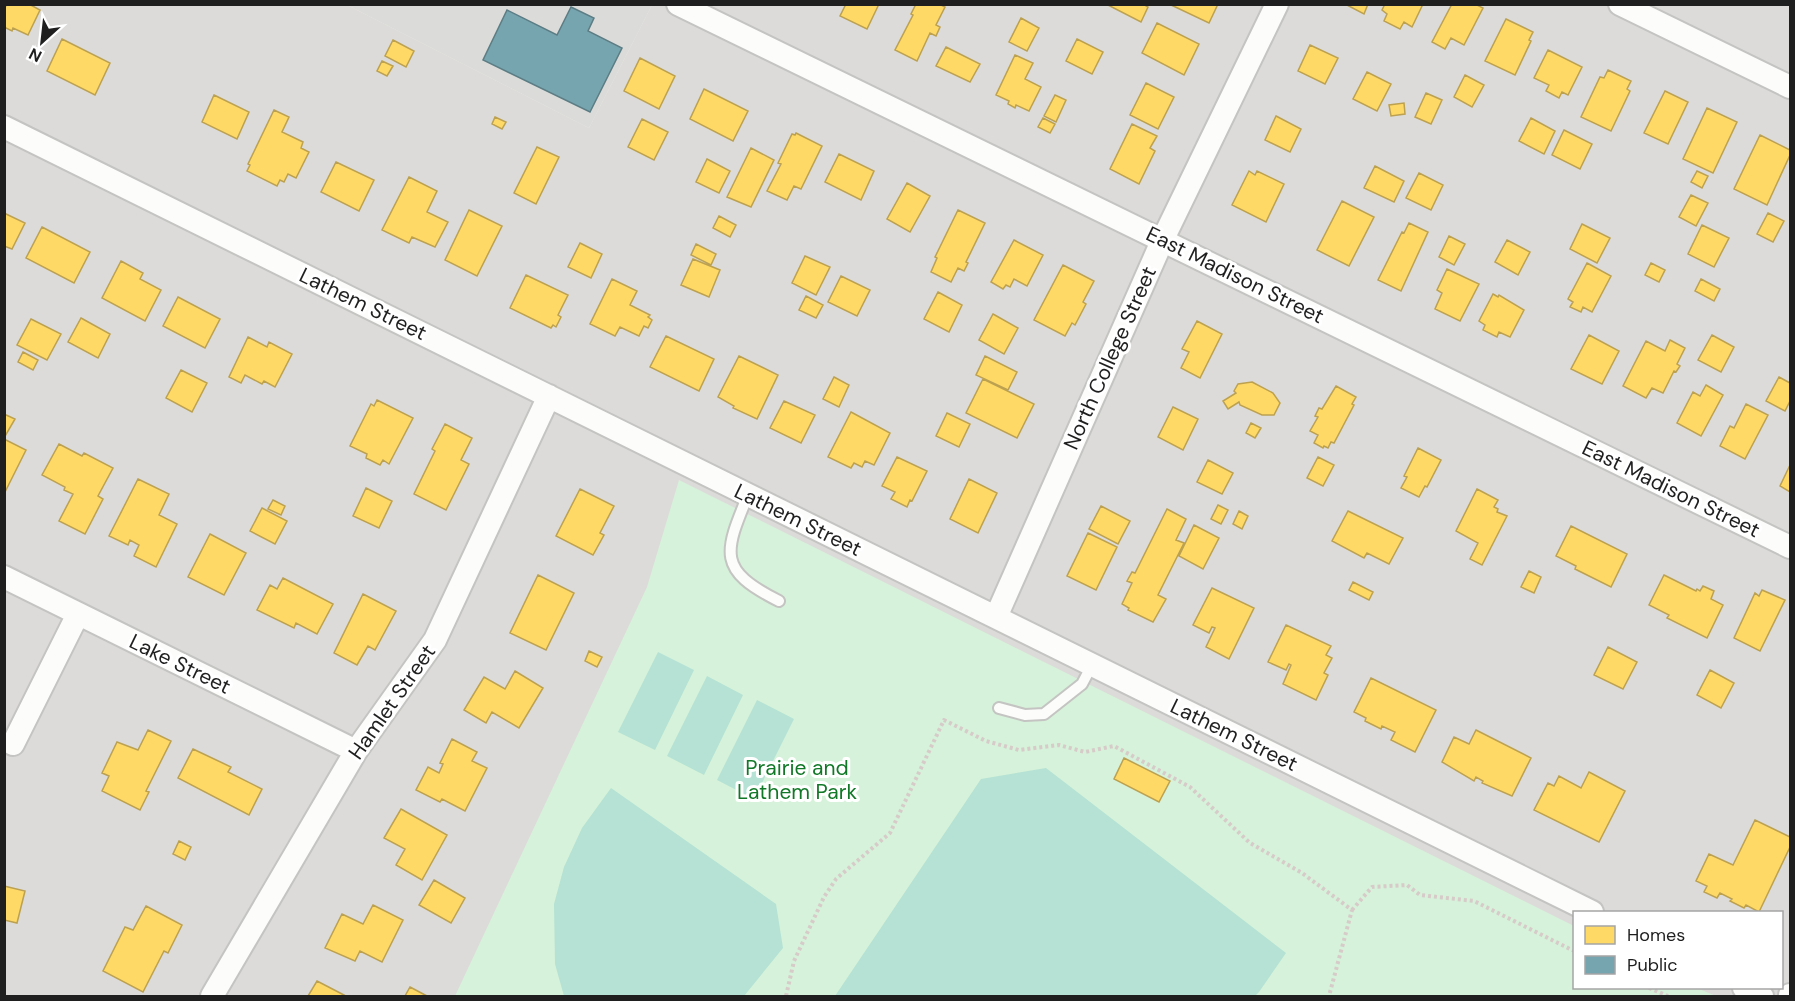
<svg xmlns="http://www.w3.org/2000/svg" width="1795" height="1001" font-family="'DM Sans',sans-serif">
<style>
.residential{fill:#dcdbd9;fill-rule:evenodd}
.religious{fill:#dbdbd9}
.park{fill:#d6f2da}
.pitch{fill:#b5e2d4}
.homes{fill:#ffd966;stroke:#bca151;stroke-width:1.5}
.public{fill:#76a5af;stroke:#5c7d84;stroke-width:1.5}
.lines{fill:none;stroke-linecap:round;stroke-linejoin:round}
.lane-casing{stroke:#c4c4c2;stroke-width:14}
.street-casing{stroke:#c4c4c2;stroke-width:26}
.path{stroke:#d6cbc8;stroke-width:4;stroke-dasharray:3 3;stroke-linecap:butt}
.lane{stroke:#fcfcfb;stroke-width:10}
.street{stroke:#fcfcfb;stroke-width:22}
.labels{text-anchor:middle;dominant-baseline:central;stroke-width:6;stroke-linejoin:round;paint-order:stroke}
.street-label{font-size:21px;fill:#1f1f1f;stroke:#fff}
.park-label{font-size:21px;fill:#117827;stroke:#fff}
</style>
<rect width="100%" height="100%" fill="#edece7"/>
<path class="residential" d="M5,5H347L589,128L652,5H1790V996H5ZM1574,912H1782V988H1574Z"/>
<path class="religious" d="M347,5H652L589,128Z"/>
<path class="park" d="M679,480L1574,926V988H1697L1716,996H455L647,587Z"/>
<path class="pitch" d="M658,652L694,670L655,750L618,732Z
M707,676L743,695L704,775L667,756Z
M757,700L794,719L754,799L717,780Z
M1046,768L1286,953L1259,992L1255,996H835L981,779Z
M611,788L776,904L783,948L744,996H564L555,964L554,904L564,867L582,828Z"/>
<path class="homes" d="M7,4H29L40,10L28,35L13,28L12,31L4,27V9Z
M846,4H879L867,29L840,16Z
M916,4H939L945,7L936,25L940,27L936,36L930,33L917,61L895,50L913,15L911,14Z
M1106,4H1143L1148,7L1141,22Z
M1169,4H1218L1209,23Z
M1345,4H1368L1364,14Z
M1385,4H1423L1412,27L1404,22L1400,29L1384,21L1387,14L1382,10Z
M1452,4H1475L1483,8L1464,45L1451,38L1445,49L1432,42Z
M1021,18L1039,28L1027,51L1009,42Z
M1506,19L1533,32L1529,40L1531,41L1515,75L1485,61Z
M1157,23L1199,44L1184,75L1142,53Z
M62,39L110,63L95,95L47,71Z
M1077,39L1103,52L1092,74L1066,61Z
M393,40L414,51L406,67L385,56Z
M1310,45L1338,58L1325,84L1298,71Z
M946,47L980,64L970,82L936,66Z
M1548,50L1582,67L1568,95L1562,92L1559,98L1546,91L1549,85L1534,78Z
M1015,55L1033,63L1025,79L1041,87L1029,111L1016,105L1015,108L1008,104L1009,101L996,95Z
M640,58L675,76L659,109L624,91Z
M382,61L393,66L387,76L377,71Z
M1608,70L1631,81L1627,89L1630,91L1611,131L1581,117L1600,77L1604,78Z
M1367,72L1391,84L1377,111L1353,99Z
M1465,75L1484,85L1472,107L1454,97Z
M1146,83L1174,97L1158,129L1130,115Z
M704,89L748,111L733,141L690,119Z
M1665,91L1688,102L1668,144L1644,133Z
M1426,93L1442,100L1431,124L1415,117Z
M214,95L249,112L237,139L202,122Z
M1055,95L1066,100L1056,122L1044,116Z
M1404,103L1405,114L1391,116L1389,105Z
M1707,108L1737,122L1713,173L1683,159Z
M274,110L289,117L282,132L303,142L301,148L309,152L296,178L288,174L284,182L280,180L277,186L247,171L250,165L248,164Z
M1276,116L1301,129L1290,152L1265,140Z
M495,117L506,122L502,129L492,124Z
M1043,118L1055,124L1050,133L1038,127Z
M1531,118L1555,131L1544,154L1519,141Z
M642,119L668,132L654,160L628,147Z
M1132,124L1157,136L1150,148L1155,151L1139,184L1110,169Z
M1564,130L1592,144L1580,169L1552,155Z
M796,133L822,146L801,189L794,186L787,200L767,191L781,164L778,163L792,134L795,135Z
M1760,135L1790,150V155L1767,205L1734,189Z
M537,147L559,157L536,204L514,193Z
M751,148L774,160L751,207L727,197Z
M839,154L874,171L861,200L825,182Z
M707,159L730,171L719,193L696,182Z
M336,162L374,180L359,211L321,192Z
M1375,166L1404,181L1394,202L1364,188Z
M1249,171L1255,175L1257,171L1284,184L1266,222L1232,205Z
M1697,171L1708,176L1702,188L1691,182Z
M1419,173L1443,185L1431,210L1406,198Z
M409,177L437,191L427,212L448,222L435,247L412,237L409,243L382,230Z
M907,183L930,196L910,232L887,219Z
M1691,195L1708,203L1696,226L1679,217Z
M1342,201L1374,217L1349,266L1317,250Z
M469,210L502,226L477,276L445,260Z
M958,210L985,223L966,262L968,263L964,271L958,268L951,282L931,272L937,258L935,257Z
M4,213L25,223L12,249L4,246Z
M1768,213L1784,221L1773,242L1757,234Z
M719,216L736,225L730,237L713,228Z
M1409,223L1428,232L1401,291L1378,280L1402,232L1404,233Z
M1582,224L1610,238L1597,263L1570,249Z
M1702,225L1729,238L1714,267L1688,254Z
M42,227L90,252L74,283L26,258Z
M1449,236L1465,244L1454,265L1439,257Z
M1014,240L1043,255L1027,286L1014,279L1010,287L1006,285L1003,289L991,282Z
M1507,240L1530,252L1518,275L1495,262Z
M580,243L602,254L591,278L568,267Z
M696,244L716,254L711,265L691,255Z
M805,256L830,267L816,295L792,283Z
M693,259L720,270L709,297L681,285Z
M121,261L143,273L140,279L161,290L145,321L102,298Z
M1587,263L1611,276L1592,312L1583,307L1581,312L1570,307L1573,302L1568,299Z
M1651,263L1665,270L1659,282L1645,275Z
M1063,265L1094,281L1083,302L1086,304L1075,325L1072,323L1065,336L1034,320Z
M1447,269L1479,284L1460,321L1435,309L1442,293L1437,290Z
M526,275L568,295L558,315L561,317L556,327L553,325L551,328L510,308Z
M841,276L870,290L857,316L828,302Z
M612,279L637,291L630,305L650,315L648,317L652,320L648,328L644,326L639,336L620,327L615,336L590,324Z
M1701,279L1720,289L1714,301L1695,291Z
M938,292L962,305L949,332L924,319Z
M1493,294L1498,297L1499,295L1524,310L1510,337L1499,332L1497,337L1483,330L1485,325L1479,321Z
M806,296L823,305L816,318L799,310Z
M178,297L220,319L205,348L163,326Z
M993,314L1018,328L1004,354L979,340Z
M81,318L110,334L98,358L68,342Z
M31,319L61,334L47,360L17,345Z
M1197,321L1222,334L1200,378L1181,368L1189,352L1182,349Z
M1589,335L1619,351L1602,384L1571,369Z
M1712,335L1734,347L1721,372L1698,360Z
M666,336L714,359L699,391L650,367Z
M248,337L267,347L269,342L292,354L275,387L264,381L262,384L245,375L241,383L229,377Z
M1670,340L1685,348L1677,364L1680,366L1676,372L1674,371L1663,393L1652,388L1646,398L1623,386L1646,341L1665,351Z
M23,352L38,360L33,370L18,362Z
M739,356L778,375L757,419L733,408L734,406L718,397Z
M985,356L1017,372L1008,390L976,375Z
M181,370L207,383L192,412L166,398Z
M834,377L849,385L839,407L823,399Z
M1779,377L1790,383V401L1785,411L1766,401Z
M983,379L1034,404L1017,438L966,413Z
M1252,382L1273,393L1280,403L1274,415H1262L1240,405L1239,402L1228,409L1223,401L1236,393L1234,391L1238,384Z
M1706,385L1723,395L1701,436L1677,423L1693,392L1700,396Z
M1336,386L1356,397L1352,404L1354,405L1334,443L1331,442L1328,448L1324,446L1323,448L1314,443L1318,435L1310,431L1318,417L1315,416L1319,408L1322,409Z
M377,400L413,418L389,464L383,460L380,465L366,458L367,454L350,446L371,404L374,406Z
M784,401L815,415L801,443L770,428Z
M1746,404L1768,415L1745,459L1720,446L1730,426L1734,428Z
M1173,407L1198,419L1183,450L1158,437Z
M851,412L890,433L874,465L865,461L862,467L854,463L851,468L828,457Z
M947,413L970,424L959,447L936,436Z
M4,414L15,419L4,438Z
M1251,423L1261,428L1255,438L1246,433Z
M445,424L472,438L461,460L469,464L446,510L414,494L435,451L432,449Z
M4,439L26,450L5,492H4Z
M59,444L82,456L84,453L113,468L98,496L103,499L85,534L59,521L73,494L64,490L65,487L42,475Z
M1418,448L1441,460L1427,487L1425,486L1419,497L1401,488L1407,477L1404,476Z
M897,457L927,471L912,501L910,500L907,507L891,499L895,492L882,486Z
M1318,457L1334,465L1323,486L1307,478Z
M1208,460L1233,473L1222,494L1197,482Z
M1790,465V492L1780,486Z
M138,479L169,494L159,515L177,524L156,567L134,556L139,545L130,540L128,545L109,536Z
M969,479L997,493L978,533L950,519Z
M366,488L392,501L379,528L353,516Z
M580,489L614,506L600,533L604,535L593,555L556,536Z
M1477,489L1498,500L1494,507L1498,509L1497,512L1507,516L1482,565L1470,559L1478,543L1456,531Z
M273,500L285,506L281,515L268,509Z
M1218,505L1228,510L1221,524L1211,519Z
M1101,506L1130,521L1118,544L1089,529Z
M262,508L287,521L275,544L250,531Z
M1167,509L1186,519L1176,540L1184,543L1158,595L1166,599L1153,622L1128,610L1129,608L1122,604L1132,583L1127,581L1132,572L1135,573Z
M1239,511L1248,516L1242,529L1233,524Z
M1348,511L1403,538L1389,564L1367,553L1364,558L1332,541Z
M1194,525L1219,538L1203,569L1179,556Z
M1571,526L1627,554L1611,587L1575,569L1576,566L1556,556Z
M1088,533L1117,547L1096,590L1067,576Z
M210,534L246,553L224,595L188,577Z
M1529,571L1541,577L1534,593L1521,587Z
M538,575L574,593L546,650L510,633Z
M1664,575L1696,591L1697,589L1700,591L1703,586L1714,591L1711,599L1723,605L1707,638L1667,618L1669,615L1649,605Z
M283,578L333,604L317,634L296,623L294,628L257,610L270,585L277,589Z
M1353,582L1373,592L1369,600L1349,590Z
M1212,588L1254,608L1229,659L1206,647L1215,628L1212,627L1209,633L1193,625Z
M1762,590L1785,600L1760,651L1734,638L1755,593L1759,596Z
M363,594L396,611L375,650L368,646L357,665L334,653Z
M1286,625L1331,646L1326,655L1332,658L1324,673L1328,675L1316,700L1283,684L1291,665L1289,664L1286,670L1268,662Z
M1608,647L1637,662L1623,689L1594,675Z
M589,651L602,657L597,667L585,661Z
M1710,670L1734,683L1721,708L1697,695Z
M515,671L543,688L519,728L492,712L486,723L464,710L484,677L505,689Z
M1371,678L1436,710L1415,752L1391,740L1395,732L1382,726L1381,729L1365,721L1366,718L1354,712Z
M148,730L171,741L146,791L149,792L140,810L102,791L109,776L102,773L117,742L138,750Z
M1476,730L1531,758L1512,796L1482,783L1483,781L1476,777L1474,781L1442,762L1454,737L1469,744Z
M452,739L477,752L472,761L487,768L465,811L442,799L440,802L416,790L428,767L439,773L443,764L440,763Z
M193,749L231,767L228,772L262,789L249,815L178,778Z
M1124,758L1170,781L1159,802L1114,779Z
M1589,772L1625,791L1599,842L1534,810L1548,783L1554,786L1559,776L1581,788Z
M401,809L447,835L422,880L396,865L405,849L384,838Z
M1755,820L1790,837V847L1759,912L1746,905L1744,908L1730,901L1732,899L1720,893L1717,898L1704,892L1707,886L1696,881L1709,854L1733,865Z
M179,841L191,847L185,860L173,854Z
M434,880L465,898L451,923L419,905Z
M4,886L25,891L17,923L4,920Z
M373,905L403,920L382,962L360,951L355,961L325,948L342,914L363,924Z
M146,906L182,925L168,953L164,951L143,992L103,971L125,927L133,930Z
M317,981L344,995L343,996H308Z
M410,987L427,996H405Z"/>
<path class="public" d="M571,7L594,18L588,31L622,48L590,112L483,60L507,10L557,35Z"/>
<g class="lines">
<defs>
<path id="lane" d="M748,495C724,553 717,570 779,601
M999,708L1025,715L1044,714L1082,684L1092,665"/>
<path id="street" d="M678,4L1790,547
M1620,4L1790,87
M4,127L1592,912
M4,577L356,751
M996,617L1163,239L1277,4
M13,744L78,614
M1744,988L1762,996
M212,996L356,751L435,640L549,396
M1790,996V995"/>
</defs>
<use href="#lane" class="lane-casing"/>
<use href="#street" class="street-casing"/>
<path class="path" d="M1352,910L1372,887L1407,885L1420,895L1474,901L1574,951
M1649,988L1668,996
M786,996L794,961L824,897L836,879L890,833L944,720L986,741L1019,750L1059,745L1085,752L1114,746L1190,787L1250,843L1302,873L1352,910L1329,996"/>
<use href="#lane" class="lane"/>
<use href="#street" class="street"/>
</g>
<g class="labels">
<g class="street-label">
<text transform="translate(1235 275) rotate(26)">East Madison Street</text>
<text transform="translate(363 304) rotate(26)">Lathem Street</text>
<text transform="translate(1110 358) rotate(-66)">North College Street</text>
<text transform="translate(1671 489) rotate(26)">East Madison Street</text>
<text transform="translate(798 520) rotate(26)">Lathem Street</text>
<text transform="translate(180 664) rotate(26)">Lake Street</text>
<text transform="translate(392 702) rotate(-55)">Hamlet Street</text>
<text transform="translate(1234 735) rotate(26)">Lathem Street</text>
</g>
<g class="park-label">
<text x="797" y="768">Prairie and<tspan x="797" dy="24">Lathem Park</tspan></text>
</g>
</g>
<rect width="1795" height="1001" fill="none" stroke="#1f1f1f" stroke-width="12"/>
<rect x="1573" y="911" width="210" height="78" fill="#ffffff" stroke="#a5a5a5" stroke-width="1.5"/>
<rect x="1585" y="926" width="30" height="18" fill="#ffd966" stroke="#a5a5a5" stroke-width="1.5"/>
<text x="1627" y="941" font-size="18" fill="#1f1f1f">Homes</text>
<rect x="1585" y="956" width="30" height="18" fill="#76a5af" stroke="#a5a5a5" stroke-width="1.5"/>
<text x="1627" y="971" font-size="18" fill="#1f1f1f">Public</text>
<g transform="translate(42 42) rotate(207)" stroke="#ffffff" stroke-width="4.5" paint-order="stroke">
<path d="M0-4.5L10 22L0 15L-10 22Z" fill="#1f1f1f"/>
<text y="-9" font-size="16" font-weight="bold" text-anchor="middle" fill="#1f1f1f">N</text>
</g>
</svg>
